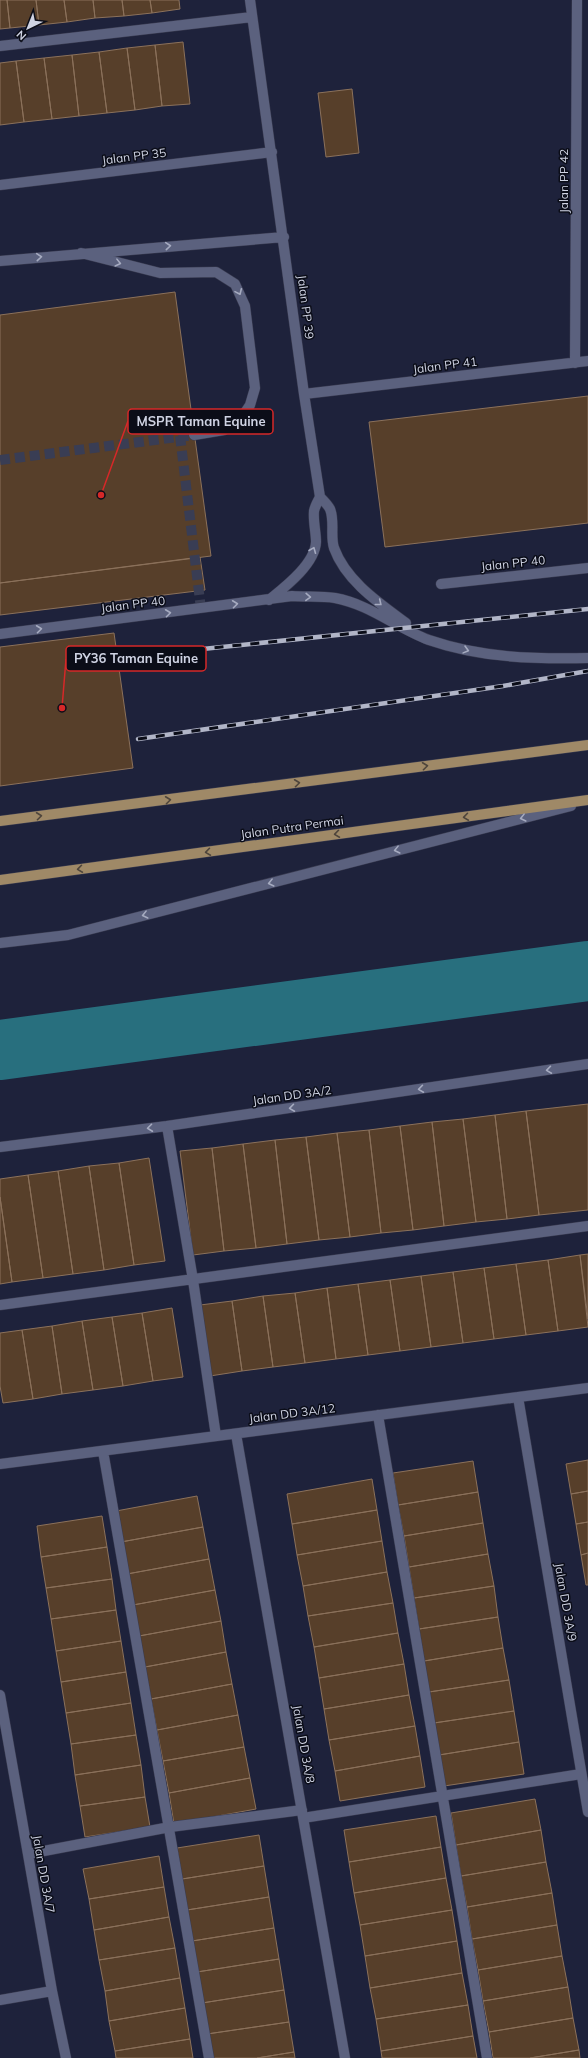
<svg xmlns="http://www.w3.org/2000/svg" width="588" height="2058" font-family="Mulish,sans-serif">
<style>
.lines{fill:none;stroke-linecap:round;stroke-linejoin:round}
.river{stroke:#286f7e;stroke-width:60}
.building{fill:#573f2a;stroke:#8b715b}
.minor-tunnel{stroke:#393d54;stroke-width:10;stroke-dasharray:10 5;stroke-linecap:butt}
.minor-casing{stroke:#393b50;stroke-width:11}
.major-casing{stroke:#393b50;stroke-width:11}
.minor{stroke:#5b617e;stroke-width:10}
.major{stroke:#9f8967;stroke-width:10}
.rail-casing{stroke:#b1b5c7;stroke-width:4.5}
.rail{stroke:#0b0d18;stroke-width:3;stroke-dasharray:9;stroke-linecap:butt}
.oneway{stroke:#a6abc0}
.oneway2{stroke:#4e453c}
.labels{text-anchor:middle;dominant-baseline:central;stroke-width:3;stroke-linejoin:round;paint-order:stroke}
.street-label{font-size:12px;fill:#cfd3e3;stroke:#0b0d18}
.leader{fill:none;stroke:#d62828;stroke-width:1.5}
.callout-dot{fill:#d62828;stroke:#0b0d18;stroke-width:1.5}
.callout{fill:#0b0d18;stroke:#d62828;stroke-width:1.5}
.callout-label{font-size:13px;text-anchor:middle;font-weight:bold;fill:#cfd3e3}
</style>
<rect width="100%" height="100%" fill="#1e223b"/>
<g class="lines">
<path class="river" d="M0,1050L588,971"/>
</g>
<path class="building" d="M0,0H7L10,28L0,29Z
M7,0H36L39,25L10,28Z
M36,0H64L67,22L39,25Z
M64,0H93L95,18L67,22Z
M93,0H122L124,16L95,18Z
M122,0H150L152,13L124,16Z
M150,0H179L180,9L152,13Z
M183,42L190,104L162,106L155,45Z
M155,45L162,106L135,110L127,48Z
M127,48L135,110L107,113L99,52Z
M99,52L107,113L79,116L72,55Z
M72,55L79,116L52,119L44,58Z
M44,58L52,119L24,122L16,61Z
M16,61L24,122L0,125V63Z
M352,89L359,153L326,157L318,93Z
M175,292L211,556L0,583V315Z
M588,396V523L385,547L369,422Z
M200,557L205,590L0,615V583Z
M114,633L133,768L0,786V647Z
M588,1104V1210L539,1215L526,1111Z
M526,1111L539,1215L507,1219L495,1115Z
M495,1115L507,1219L476,1222L463,1119Z
M463,1119L476,1222L444,1226L432,1122Z
M432,1122L444,1226L413,1230L400,1126Z
M400,1126L413,1230L381,1233L369,1130Z
M369,1130L381,1233L350,1237L337,1133Z
M337,1133L350,1237L319,1240L306,1137Z
M306,1137L319,1240L287,1244L275,1140Z
M275,1140L287,1244L256,1248L243,1144Z
M243,1144L256,1248L224,1251L212,1148Z
M212,1148L224,1251L193,1255L180,1151Z
M149,1158L165,1261L134,1265L119,1163Z
M119,1163L134,1265L104,1270L89,1166Z
M89,1166L104,1270L73,1274L58,1171Z
M58,1171L73,1274L43,1278L28,1175Z
M28,1175L43,1278L12,1282L0,1197V1179Z
M0,1197L12,1282L0,1284Z
M588,1254V1319L580,1255Z
M580,1255L588,1327L558,1331L548,1260Z
M548,1260L558,1331L526,1335L516,1264Z
M516,1264L526,1335L494,1339L484,1268Z
M484,1268L494,1339L463,1343L453,1272Z
M453,1272L463,1343L431,1347L421,1276Z
M421,1276L431,1347L400,1351L390,1280Z
M390,1280L400,1351L368,1355L358,1284Z
M358,1284L368,1355L336,1359L327,1288Z
M327,1288L336,1359L305,1363L295,1293Z
M295,1293L305,1363L273,1367L263,1296Z
M263,1296L273,1367L242,1371L232,1301Z
M232,1301L242,1371L210,1376L200,1305Z
M172,1308L183,1377L153,1381L142,1313Z
M142,1313L153,1381L123,1386L112,1317Z
M112,1317L123,1386L93,1390L82,1321Z
M82,1321L93,1390L62,1394L52,1326Z
M52,1326L62,1394L33,1399L22,1330Z
M22,1330L33,1399L3,1403L0,1386V1333Z
M588,1460V1491L571,1494L566,1464Z
M473,1461L478,1492L398,1505L393,1473Z
M372,1479L377,1510L292,1524L287,1494Z
M588,1491V1522L576,1524L571,1494Z
M478,1492L483,1523L404,1536L398,1505Z
M197,1496L203,1527L121,1542L116,1511Z
M377,1510L382,1541L297,1555L292,1524Z
M102,1516L107,1547L41,1557L37,1526Z
M588,1522V1553L581,1555L576,1524Z
M483,1523L488,1554L409,1567L404,1536Z
M203,1527L209,1559L127,1574L121,1542Z
M382,1541L387,1572L303,1586L297,1555Z
M107,1547L112,1579L46,1588L41,1557Z
M588,1553V1585H586L581,1555Z
M488,1554L494,1586L414,1598L409,1567Z
M209,1559L215,1590L133,1605L127,1574Z
M387,1572L393,1603L308,1616L303,1586Z
M112,1579L116,1610L51,1619L46,1588Z
M494,1586L498,1617L419,1629L414,1598Z
M215,1590L221,1621L139,1636L133,1605Z
M393,1603L398,1633L314,1647L308,1616Z
M116,1610L121,1641L56,1651L51,1619Z
M498,1617L503,1648L424,1661L419,1629Z
M221,1621L226,1652L145,1667L139,1636Z
M398,1633L404,1664L319,1678L314,1647Z
M121,1641L126,1672L61,1682L56,1651Z
M503,1648L509,1680L429,1692L424,1661Z
M226,1652L232,1684L151,1699L145,1667Z
M404,1664L409,1695L324,1709L319,1678Z
M126,1672L131,1703L66,1713L61,1682Z
M509,1680L514,1711L434,1723L429,1692Z
M232,1684L238,1715L157,1730L151,1699Z
M409,1695L415,1726L329,1740L324,1709Z
M131,1703L136,1735L71,1744L66,1713Z
M514,1711L519,1742L439,1755L434,1723Z
M238,1715L244,1747L163,1761L157,1730Z
M415,1726L420,1756L335,1771L329,1740Z
M136,1735L141,1765L75,1775L71,1744Z
M519,1742L524,1774L444,1786L439,1755Z
M244,1747L250,1778L169,1793L163,1761Z
M420,1756L425,1787L340,1801L335,1771Z
M141,1765L145,1797L80,1806L75,1775Z
M250,1778L256,1809L174,1824L169,1793Z
M145,1797L150,1827L85,1837L80,1806Z
M535,1799L541,1830L456,1845L451,1813Z
M436,1816L441,1847L349,1862L344,1830Z
M541,1830L546,1862L461,1876L456,1845Z
M259,1835L264,1866L182,1879L177,1848Z
M441,1847L446,1878L354,1893L349,1862Z
M159,1856L164,1887L89,1899L83,1869Z
M546,1862L552,1893L467,1907L461,1876Z
M264,1866L269,1897L187,1910L182,1879Z
M446,1878L452,1910L360,1925L354,1893Z
M164,1887L169,1917L94,1930L89,1899Z
M552,1893L557,1925L472,1939L467,1907Z
M269,1897L274,1928L192,1941L187,1910Z
M452,1910L457,1941L365,1956L360,1925Z
M169,1917L175,1948L99,1960L94,1930Z
M557,1925L562,1956L478,1970L472,1939Z
M274,1928L279,1959L197,1972L192,1941Z
M457,1941L462,1973L370,1988L365,1956Z
M175,1948L180,1978L105,1991L99,1960Z
M562,1956L568,1987L483,2001L478,1970Z
M279,1959L284,1990L202,2003L197,1972Z
M462,1973L468,2005L376,2019L370,1988Z
M180,1978L185,2008L109,2021L105,1991Z
M568,1987L573,2018L489,2032L483,2001Z
M284,1990L289,2022L207,2034L202,2003Z
M468,2005L473,2036L381,2051L376,2019Z
M185,2008L190,2039L115,2051L109,2021Z
M573,2018L579,2050L530,2058H493L489,2032Z
M289,2022L294,2052L257,2058H211L207,2034Z
M473,2036L477,2058H382L381,2051Z
M190,2039L193,2058H116L115,2051Z
M579,2050L580,2058H530Z
M294,2052L295,2058H257Z"/>
<g class="lines">
<path class="minor-tunnel" d="M180,436L201,609
M0,460L194,435"/>
<defs>
<path id="minor" d="M250,0L304,394L320,497C318,501 315,506 314,511C313,521 316,532 316,542C315,564 285,587 269,600
M0,46L252,17
M0,185L272,152
M81,253L160,273L216,272L235,284L245,306L255,388L250,405L240,420L224,430L194,435
M0,261L284,237
M575,363L577,0
M304,394L588,361
M320,497C323,500 328,505 330,509C335,521 330,536 334,548C346,581 379,603 406,623
M441,584L588,568
M0,634L292,596C306,597 321,596 335,598C369,604 397,628 429,640C481,658 534,659 588,658
M0,943L68,935L571,806
M167,1126L193,1280L216,1436
M0,1147L167,1126L588,1064
M0,1305L588,1226
M518,1397L588,1812
M378,1415L487,2058
M236,1434L345,2058
M103,1451L209,2058
M0,1464L588,1388
M0,1695L52,1991L66,2058
M303,1818L581,1774
M28,1854L170,1827L302,1810
M0,2000L52,1991"/>
<path id="major" d="M0,821L588,745
M0,880L588,800"/>
</defs>
<use href="#minor" class="minor-casing"/>
<use href="#major" class="major-casing"/>
<use href="#minor" class="minor"/>
<use href="#major" class="major"/>
<defs>
<path id="rail" d="M125,657L588,609
M138,739L503,686L588,671"/>
</defs>
<use href="#rail" class="rail-casing"/>
<use href="#rail" class="rail"/>
</g>
<defs><path id="oneway-chevron" d="M-2-3.5L2.5 0L-2 3.5" fill="none" stroke-width="1.6" stroke-linecap="round" stroke-linejoin="round"/></defs>
<g class="oneway">
<use href="#oneway-chevron" transform="translate(168 246) rotate(-5)"/>
<use href="#oneway-chevron" transform="translate(39 257) rotate(-5)"/>
<use href="#oneway-chevron" transform="translate(118 263) rotate(14)"/>
<use href="#oneway-chevron" transform="translate(239 292) rotate(66)"/>
<use href="#oneway-chevron" transform="translate(313 550) rotate(-68)"/>
<use href="#oneway-chevron" transform="translate(308 597) rotate(2)"/>
<use href="#oneway-chevron" transform="translate(379 603) rotate(39)"/>
<use href="#oneway-chevron" transform="translate(235 604) rotate(-7)"/>
<use href="#oneway-chevron" transform="translate(168 613) rotate(-7)"/>
<use href="#oneway-chevron" transform="translate(39 629) rotate(-7)"/>
<use href="#oneway-chevron" transform="translate(466 650) rotate(15)"/>
<use href="#oneway-chevron" transform="translate(523 818) rotate(166)"/>
<use href="#oneway-chevron" transform="translate(397 850) rotate(166)"/>
<use href="#oneway-chevron" transform="translate(271 883) rotate(166)"/>
<use href="#oneway-chevron" transform="translate(145 915) rotate(166)"/>
<use href="#oneway-chevron" transform="translate(549 1070) rotate(172)"/>
<use href="#oneway-chevron" transform="translate(421 1089) rotate(172)"/>
<use href="#oneway-chevron" transform="translate(292 1108) rotate(172)"/>
<use href="#oneway-chevron" transform="translate(150 1128) rotate(173)"/>
</g>
<g class="oneway2">
<use href="#oneway-chevron" transform="translate(425 766) rotate(-7)"/>
<use href="#oneway-chevron" transform="translate(297 783) rotate(-7)"/>
<use href="#oneway-chevron" transform="translate(168 800) rotate(-7)"/>
<use href="#oneway-chevron" transform="translate(39 816) rotate(-7)"/>
<use href="#oneway-chevron" transform="translate(466 817) rotate(172)"/>
<use href="#oneway-chevron" transform="translate(337 834) rotate(172)"/>
<use href="#oneway-chevron" transform="translate(208 852) rotate(172)"/>
<use href="#oneway-chevron" transform="translate(80 869) rotate(172)"/>
</g>
<g class="labels">
<g class="street-label">
<text transform="translate(134 156) rotate(-7)">Jalan PP 35</text>
<text transform="translate(563 181) rotate(-90)">Jalan PP 42</text>
<text transform="translate(306 307) rotate(83)">Jalan PP 39</text>
<text transform="translate(445 365) rotate(-7)">Jalan PP 41</text>
<text transform="translate(513 563) rotate(-6)">Jalan PP 40</text>
<text transform="translate(133 604) rotate(-7)">Jalan PP 40</text>
<text transform="translate(292 827) rotate(-8)">Jalan Putra Permai</text>
<text transform="translate(292 1095) rotate(-8)">Jalan DD 3A/2</text>
<text transform="translate(292 1413) rotate(-7)">Jalan DD 3A/12</text>
<text transform="translate(566 1602) rotate(80)">Jalan DD 3A/9</text>
<text transform="translate(304 1744) rotate(80)">Jalan DD 3A/8</text>
<text transform="translate(44 1874) rotate(80)">Jalan DD 3A/7</text>
</g>
</g>
<path class="leader" d="M101 495L128 421M62 708L66 659"/>
<g class="callout-dot">
<circle cx="101" cy="495" r="4"/>
<circle cx="62" cy="708" r="4"/>
</g>
<g class="callout">
<rect x="128" y="409" width="145" height="25" rx="4"/>
<rect x="66" y="646" width="140" height="25" rx="4"/>
</g>
<g class="callout-label">
<text x="201" y="426">MSPR Taman Equine</text>
<text x="136" y="663">PY36 Taman Equine</text>
</g>
<g transform="translate(28 28) rotate(223)" stroke="#0b0d18" stroke-width="3" paint-order="stroke">
<path d="M0-3L7 15L0 10L-7 15Z" fill="#cfd3e3"/>
<text y="-6" font-size="11" font-weight="bold" text-anchor="middle" fill="#cfd3e3">N</text>
</g>
</svg>
